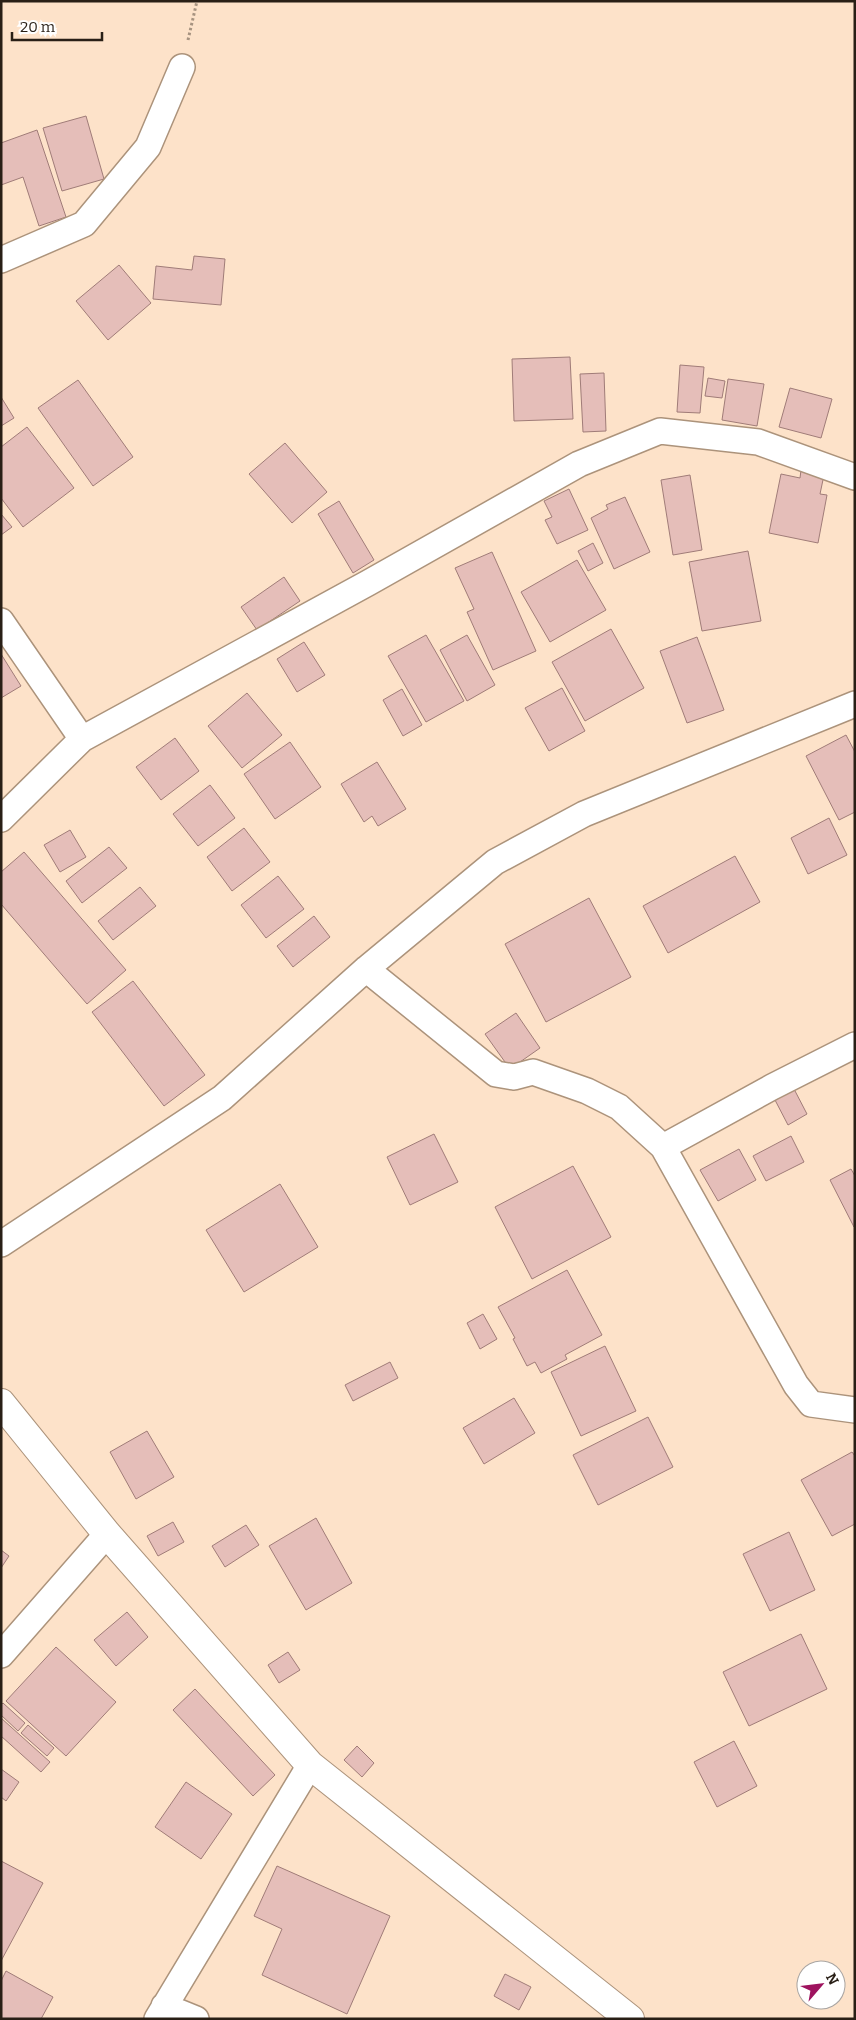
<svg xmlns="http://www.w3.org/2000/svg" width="856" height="2020" font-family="Bitter,serif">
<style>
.building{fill:#e5beb9;stroke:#a07c78}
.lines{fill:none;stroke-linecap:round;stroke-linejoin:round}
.street-casing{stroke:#ac937b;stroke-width:28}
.secondary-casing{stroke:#ac937b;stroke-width:30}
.path{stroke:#a79380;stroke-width:3;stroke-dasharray:2.5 2.5;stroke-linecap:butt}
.street{stroke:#fff;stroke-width:25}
.secondary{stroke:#fff;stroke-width:28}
</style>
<rect width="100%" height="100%" fill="#fde2c9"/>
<path class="building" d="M86,116L104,179L62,191L43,128Z
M37,130L66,217L39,226L23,177L1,185V143Z
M194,256L225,259L221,305L153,299L156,266L192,270Z
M119,265L151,303L108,340L76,301Z
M570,357L573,419L514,421L512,359Z
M680,365L704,367L700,413L677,412Z
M604,373L606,431L583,432L580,374Z
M708,378L725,381L722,398L705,396Z
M728,379L764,384L757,426L722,420Z
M78,380L133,457L93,486L38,408Z
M790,388L832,399L821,438L779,427Z
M1,397L14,418L1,426Z
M27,427L74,488L23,527L1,498V447Z
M285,443L327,492L292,523L249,474Z
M801,470L824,475L820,494L827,495L818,543L769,533L781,474L800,478Z
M690,475L702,550L673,555L661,480Z
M569,489L588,530L557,544L545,520L552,517L544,501Z
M625,497L650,552L614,569L591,518L608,509L606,505Z
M339,501L374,560L353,573L318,514Z
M1,514L12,527L1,535Z
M593,543L603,563L588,571L578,551Z
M748,551L761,621L702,631L689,562Z
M492,552L536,651L493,670L467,612L474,609L455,568Z
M577,560L606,610L550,642L521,592Z
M284,577L300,601L257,630L241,607Z
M611,629L644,688L585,721L552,662Z
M426,635L464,701L426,722L388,656Z
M467,635L495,685L467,701L440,650Z
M697,637L724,710L687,723L660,651Z
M304,642L325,675L297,692L277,659Z
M1,654L21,686L1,698Z
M562,688L585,731L549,751L525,708Z
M402,689L422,725L403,736L383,700Z
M247,693L282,735L242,768L208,726Z
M846,735L855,752V812L839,820L806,756Z
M175,738L199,771L161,800L136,767Z
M290,742L321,787L275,819L244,774Z
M377,762L406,809L378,826L372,816L364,822L341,784Z
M210,785L235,818L198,846L173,814Z
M829,818L847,855L808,874L791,838Z
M244,828L270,862L232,891L207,857Z
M70,830L86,857L60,872L44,845Z
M109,847L127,868L82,903L66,881Z
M24,852L126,970L87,1004L1,904V872Z
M735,856L760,902L668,953L643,906Z
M278,876L304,909L266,938L241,905Z
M140,887L156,906L113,940L98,921Z
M589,898L631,977L546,1022L505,944Z
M314,916L330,937L293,967L277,946Z
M133,981L205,1075L164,1106L92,1012Z
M516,1013L540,1048L510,1069L485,1034Z
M794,1089L807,1114L788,1125L775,1100Z
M434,1134L458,1182L410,1205L387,1157Z
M791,1136L804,1162L766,1181L753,1156Z
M739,1149L756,1180L718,1201L700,1170Z
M573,1166L611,1237L532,1279L495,1207Z
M851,1169L855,1176L854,1227L830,1180Z
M280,1184L318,1247L244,1292L206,1230Z
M567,1270L602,1335L565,1355L567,1359L541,1373L535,1362L527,1366L513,1339L515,1338L498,1307Z
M483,1314L497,1339L480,1349L467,1323Z
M605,1346L636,1411L581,1436L551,1372Z
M390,1362L398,1378L353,1401L345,1385Z
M514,1398L535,1433L484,1464L463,1428Z
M648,1417L673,1467L598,1505L573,1455Z
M147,1431L174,1477L136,1499L110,1452Z
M852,1452L855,1456V1524L832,1536L801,1480Z
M316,1518L352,1583L306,1610L269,1546Z
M173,1522L184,1542L158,1556L147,1536Z
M246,1525L259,1545L225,1567L212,1546Z
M789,1532L815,1590L770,1611L743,1554Z
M1,1550L9,1556L1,1568Z
M127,1612L148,1637L116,1666L94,1640Z
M801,1634L827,1689L749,1726L723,1672Z
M56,1647L116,1702L66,1756L6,1701Z
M288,1652L300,1670L279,1683L268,1665Z
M195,1689L275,1775L253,1796L173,1710Z
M3,1703L25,1723L18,1731L1,1715V1705Z
M1,1718L50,1762L41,1772L1,1736Z
M28,1725L54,1748L47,1756L21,1733Z
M734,1741L757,1786L717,1807L694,1762Z
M357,1746L374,1763L362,1777L344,1760Z
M1,1769L19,1782L6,1801L1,1797Z
M186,1782L232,1814L201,1859L155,1827Z
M1,1861L43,1883L1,1961Z
M277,1866L390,1916L347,2014L262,1975L282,1929L254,1916Z
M6,1971L53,1997L41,2019H1V1981Z
M505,1974L531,1987L519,2010L494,1996Z"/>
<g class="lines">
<defs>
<path id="street" d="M1,260L84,224L148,147L182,67
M1,621L82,739
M1,819L82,739L368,583L579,464L660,431L758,442L855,477
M366,969L496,1074L514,1077L533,1072L587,1091L619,1107L663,1147L796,1385L811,1404L855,1410
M663,1147L772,1087L855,1045
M1,1244L222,1098L366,969L495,862L584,814L855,704
M1,1655L107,1534
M164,2006L196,2019
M157,2019L310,1765"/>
<path id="secondary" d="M1,1403L107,1534L310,1765L630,2019"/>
</defs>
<use href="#street" class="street-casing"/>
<use href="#secondary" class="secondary-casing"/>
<path class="path" d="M188,40L197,1"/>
<use href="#street" class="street"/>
<use href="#secondary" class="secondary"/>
</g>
<rect width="856" height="2020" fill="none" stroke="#291f16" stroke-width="5"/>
<g transform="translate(821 1985) rotate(62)"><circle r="24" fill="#ffffff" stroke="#a9a5a2"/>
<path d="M0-4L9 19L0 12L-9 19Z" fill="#9e135f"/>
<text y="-8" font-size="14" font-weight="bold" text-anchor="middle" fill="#291f16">N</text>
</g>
<path d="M12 32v8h90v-8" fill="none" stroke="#291f16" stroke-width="2.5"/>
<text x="20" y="32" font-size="15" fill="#291f16" stroke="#ffffff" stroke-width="4" paint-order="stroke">20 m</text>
</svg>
